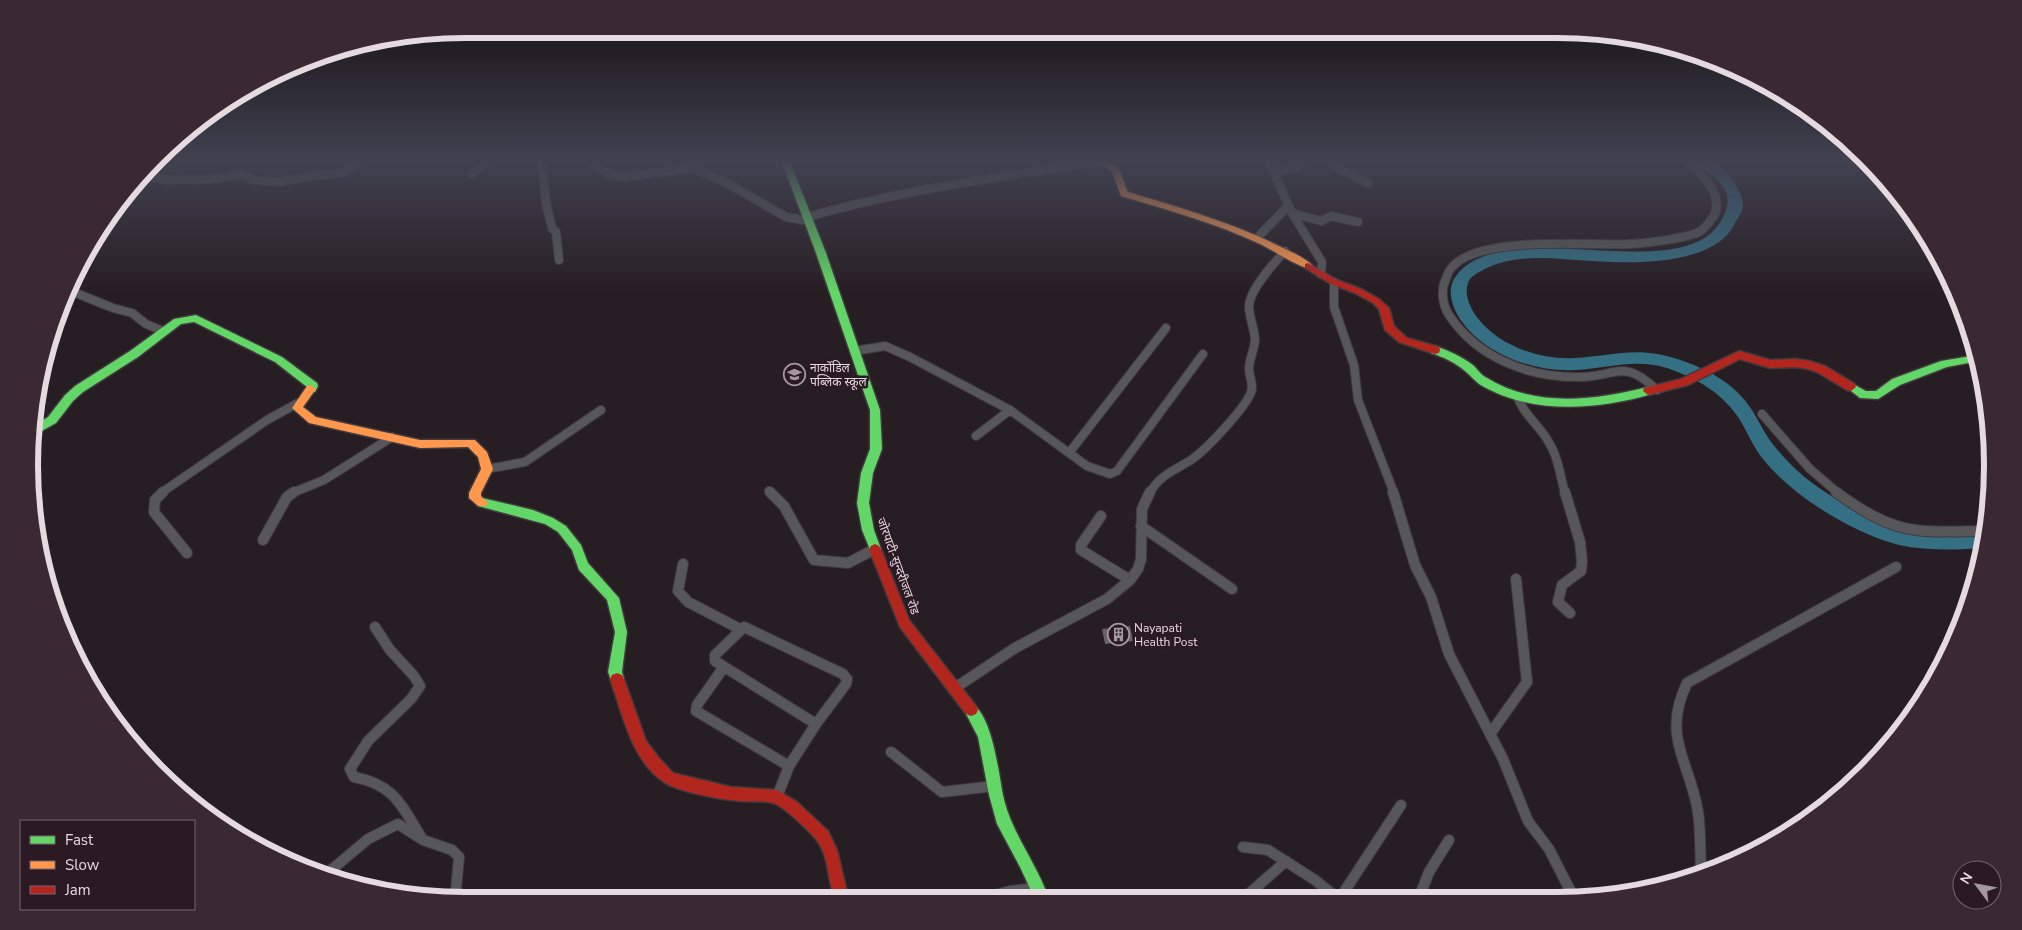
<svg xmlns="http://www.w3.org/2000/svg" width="2022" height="930" font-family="'Nunito Sans','Noto Sans Devanagari',sans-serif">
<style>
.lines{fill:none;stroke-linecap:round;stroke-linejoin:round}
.river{fill:#356f83;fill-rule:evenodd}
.building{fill:#6a6166}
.street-far1-casing{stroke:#41393e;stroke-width:10}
.street-casing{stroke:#41393e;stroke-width:12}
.fast-casing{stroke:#41393e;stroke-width:3}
.slow-casing{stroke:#41393e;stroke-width:3}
.jam-casing{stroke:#41393e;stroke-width:3}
.street-far1{stroke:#575759;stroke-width:8}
.street{stroke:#575759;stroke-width:10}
.fast{fill:#63d668;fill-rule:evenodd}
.slow{fill:#ff974d;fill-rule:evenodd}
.jam{fill:#b3261e;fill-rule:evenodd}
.labels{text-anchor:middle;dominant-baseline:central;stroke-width:5;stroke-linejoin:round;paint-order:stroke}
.poi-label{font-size:12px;fill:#e6dae1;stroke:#2b1a24;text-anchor:start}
.street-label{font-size:12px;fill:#e6dae1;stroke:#2b1a24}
.rim{fill:none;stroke:#e6dae1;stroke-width:6}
</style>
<rect width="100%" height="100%" fill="#271e23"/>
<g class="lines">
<path class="river" d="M1697,162C1701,162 1708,161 1712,162C1725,165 1743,191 1743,205C1743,212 1738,217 1735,223C1728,239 1713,247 1697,253C1663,264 1627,263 1592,261C1557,259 1515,252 1483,270C1477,273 1470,277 1468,283C1464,294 1470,307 1476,316C1497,345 1539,360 1574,358C1613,356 1634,346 1674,358C1704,367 1734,382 1752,410C1760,423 1766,437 1776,448C1801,480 1836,501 1873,518C1882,522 1892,527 1901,529C1930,535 1958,533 1987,532L1985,548C1957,550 1927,551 1899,545C1853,533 1792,496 1763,459C1753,447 1748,433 1740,420C1723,393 1696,378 1667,368C1636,358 1607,368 1576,370C1534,373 1479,353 1457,314C1451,302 1447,288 1456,276C1504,211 1685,291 1722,219C1726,211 1729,205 1727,195C1722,179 1706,174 1697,162Z"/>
</g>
<path class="building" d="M1130,626L1133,641L1105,644L1102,629Z"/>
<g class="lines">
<defs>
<path id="street-far1" d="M542,162L546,203L552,228L556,232L559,260
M589,162L611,175L623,177L694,168L729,184L786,217L809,221
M1269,162L1292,213L1322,262L1321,274
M1327,162L1368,183
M1275,172L1298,167L1303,162
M472,174L486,162
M146,176L168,180L208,179L243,175L254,180L280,182L307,176L342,173L359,162
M1292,213L1321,221L1331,216L1358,222
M807,217C901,190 999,177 1096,162
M1257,238L1288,206
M1334,282V307L1354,365L1358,400L1394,493
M71,291L113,308L132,313L146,324L163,331
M854,351L885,346L910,357L1010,410L1087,466L1110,474L1117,471L1203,354
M1657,390C1623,358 1618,376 1581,377C1531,378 1478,359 1449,315C1443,306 1440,290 1446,279C1447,275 1450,269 1453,266C1482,235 1589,246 1630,244C1649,243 1680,239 1697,233C1705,230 1711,220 1715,214C1722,192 1702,173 1686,162
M1517,396C1523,414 1539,425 1548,441C1558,456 1560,475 1565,493
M1762,414L1810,469L1838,493
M976,436L1010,410
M1069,453L1166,328
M487,469L525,462L601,410
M769,491L771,493
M161,493L267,420L298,403
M292,493L324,480L392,437
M1150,493C1158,476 1177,469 1191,460C1207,449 1241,412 1250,395C1255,386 1249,377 1249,369C1249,359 1255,349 1255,339C1254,328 1250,319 1249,308C1248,291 1274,263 1285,251"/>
<path id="street" d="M163,492L155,500L154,512L187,553
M770,492L784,506L814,560L848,563L875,549
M1393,492L1415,565L1431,597L1449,654L1503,759L1528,821L1549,849L1574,898
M1565,492L1580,542L1582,561L1581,571L1562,585L1558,602L1570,613
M1836,492C1859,509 1887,527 1916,530C1939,533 1964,531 1987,531
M1101,516L1081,545V550L1130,580
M1141,526L1232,589
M263,540L287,497L294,492
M683,564L678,591L688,602L740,629
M375,627L390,650L414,676L420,686L411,699L368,741L350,769L354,777C396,785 402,807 423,840
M744,627L843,674L847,679L846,684L816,724L715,661V655Z
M724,667L697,705L696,711L789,766
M955,688L1015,648L1107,599L1130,580L1138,569L1141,559L1142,509L1150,492
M1490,734L1527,682L1516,579
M891,752L942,792L994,786
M777,797L789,766L816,724
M1243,847L1268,850L1315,880L1337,898
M1701,874C1700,854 1701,832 1698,812C1690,761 1661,738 1687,683L1896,567
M324,876L368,839L398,824L423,840L452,850L459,857L456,890L465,901
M1340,898L1401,805
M1419,898L1429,872L1449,840
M1243,899L1286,861
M978,900L1010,891L1037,888"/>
<path id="fast" d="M782,162H790L826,253L880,410L882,449L873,473L869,503L874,530L881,549L879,552L875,554L871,552L862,530L857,503L861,473L870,449V410L816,253Z
M196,315L282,357L317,383L318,386L315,392H307L306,389L307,387L275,362L194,322L181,324L138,357L83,392L73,401L56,423L31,437L32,427L48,417L65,395L75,386L130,351L174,319Z
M1435,346C1448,350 1462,357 1473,365C1478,370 1481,375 1487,378C1536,408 1595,400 1648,387L1653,391L1652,394C1597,410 1530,415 1479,384C1474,380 1470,375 1465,371C1456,363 1443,357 1431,353L1430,350L1431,347Z
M1977,355L1979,361L1947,367L1900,385L1878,399L1860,398L1846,387L1851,383L1866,391H1876L1892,379L1941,361Z
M482,498L533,510L553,518L566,526L581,545L588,563L619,598L627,632L622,672L624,679L622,683L617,685L612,683L608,672L615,632L607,600L579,570L572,550L558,532L545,524L478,506L476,503L478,500Z
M971,704C992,712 999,775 1003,795C1011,833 1037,863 1049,899H1035L1020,867L997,824L989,795L978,737L964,710L966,706Z"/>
<path id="slow" d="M1097,162C1125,162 1118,172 1128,192C1181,208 1234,223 1283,248C1293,253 1306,258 1313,266L1311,268C1302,270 1271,249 1260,244C1215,223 1168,210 1121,196L1112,171Z
M311,385L316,389L303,407L316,417L420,440H475L487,452L493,469L481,493V496L488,503L486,506H478L469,498V493L481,469L478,457L468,447L420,448L309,423L292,408L307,386Z"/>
<path id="jam" d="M1308,263L1337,280L1361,289L1379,299L1389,308L1394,326L1407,338L1439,347L1440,350L1439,353L1435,354L1399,342L1385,330L1379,309L1373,303L1355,293L1331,284L1305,268V264Z
M1739,351L1770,360L1796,359L1809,361L1825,366L1855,384L1856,387L1851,391L1847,390L1817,372L1808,369L1796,367L1770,368L1740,359L1688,385L1648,395L1643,391L1644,388L1681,379Z
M875,544L879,546L881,549L909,620L976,706L978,710L976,714L971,716L966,714L900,627L869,549L871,546Z
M617,673L622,675L624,679L646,741L659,758L673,773L731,787L777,790L797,802L828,831L837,850L846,888L851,900H836C827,882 830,859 818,842C813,834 785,808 776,804C767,800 751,802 741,801C724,800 678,792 664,782C631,760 623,714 610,679L612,675Z"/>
</defs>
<use href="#street-far1" class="street-far1-casing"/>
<use href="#street" class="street-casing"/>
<use href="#fast" class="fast-casing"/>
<use href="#slow" class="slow-casing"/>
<use href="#jam" class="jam-casing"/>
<use href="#street-far1" class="street-far1"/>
<use href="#street" class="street"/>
<use href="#fast" class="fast"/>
<use href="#slow" class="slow"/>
<use href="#jam" class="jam"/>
</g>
<linearGradient id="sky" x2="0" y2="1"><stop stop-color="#151013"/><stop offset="0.55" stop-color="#414150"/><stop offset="1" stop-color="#414150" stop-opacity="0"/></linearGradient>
<rect width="2022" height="292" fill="url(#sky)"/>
<defs>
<symbol id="school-ring" viewBox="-11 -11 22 22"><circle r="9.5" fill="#2b1a24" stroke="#a3989e" stroke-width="1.5"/><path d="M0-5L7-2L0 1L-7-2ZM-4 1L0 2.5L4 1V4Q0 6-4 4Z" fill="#a3989e"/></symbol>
<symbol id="building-ring" viewBox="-11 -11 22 22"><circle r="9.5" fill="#2b1a24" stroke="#a3989e" stroke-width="1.5"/><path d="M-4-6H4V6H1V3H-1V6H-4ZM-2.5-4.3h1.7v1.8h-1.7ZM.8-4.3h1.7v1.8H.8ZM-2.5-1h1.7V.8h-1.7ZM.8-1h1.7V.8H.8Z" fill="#a3989e"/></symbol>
</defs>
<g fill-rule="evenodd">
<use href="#school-ring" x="782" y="362" width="25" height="25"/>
<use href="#building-ring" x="1106" y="622" width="25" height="25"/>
</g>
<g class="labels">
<g class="poi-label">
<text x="810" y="368">नार्कोडिल<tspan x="810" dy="14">पब्लिक स्कूल</tspan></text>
<text x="1134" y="628">Nayapati<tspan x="1134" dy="14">Health Post</tspan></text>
</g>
<g class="street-label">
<text transform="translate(898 566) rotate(70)">जोरपाटी-सुन्दरीजल रोड</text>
</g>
</g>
<path d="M0 0H2022V930H0ZM465 38H1557A427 427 0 0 1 1984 465V465A427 427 0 0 1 1557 892H465A427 427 0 0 1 38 465V465A427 427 0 0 1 465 38Z" fill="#3a2933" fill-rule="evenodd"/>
<path class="rim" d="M465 38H1557A427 427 0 0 1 1984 465V465A427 427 0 0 1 1557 892H465A427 427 0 0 1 38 465V465A427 427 0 0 1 465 38Z"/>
<rect x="20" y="820" width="175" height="90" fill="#2b1a24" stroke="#766770"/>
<rect x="30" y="836" width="25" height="8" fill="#63d668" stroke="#766770"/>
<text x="65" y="845" font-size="15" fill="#e6dae1">Fast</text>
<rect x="30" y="861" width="25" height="8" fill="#ff974d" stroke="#766770"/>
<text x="65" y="870" font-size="15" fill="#e6dae1">Slow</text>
<rect x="30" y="886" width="25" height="8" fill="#b3261e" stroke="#766770"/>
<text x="65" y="895" font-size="15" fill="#e6dae1">Jam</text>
<g transform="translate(1977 885) rotate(302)"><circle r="24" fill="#2b1a24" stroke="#766770"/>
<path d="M0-4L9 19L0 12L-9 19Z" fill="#a3989e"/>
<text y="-8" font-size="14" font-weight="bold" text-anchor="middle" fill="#e6dae1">N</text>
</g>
</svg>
